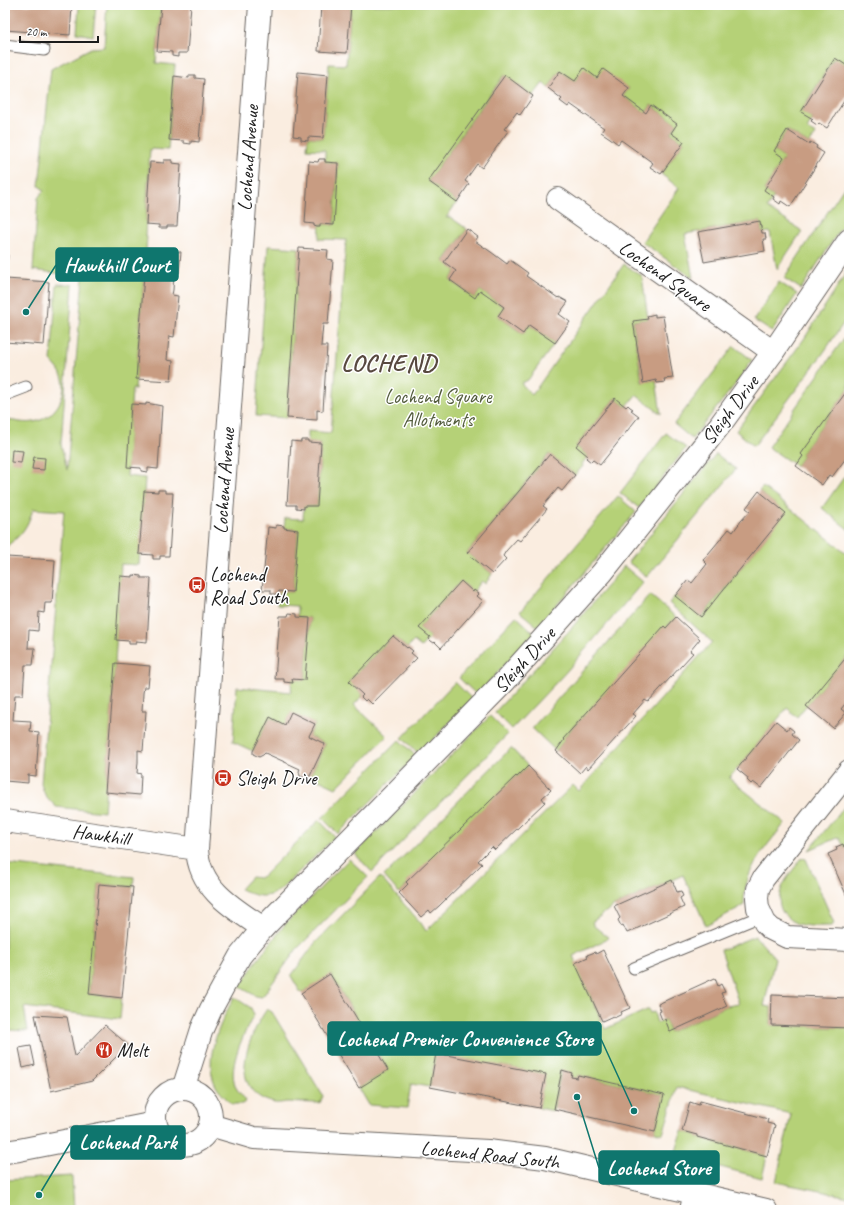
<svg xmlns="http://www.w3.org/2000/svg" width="854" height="1215" font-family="Caveat,sans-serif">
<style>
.green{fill:#b5d177;stroke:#68764a}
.building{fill:#c89c82}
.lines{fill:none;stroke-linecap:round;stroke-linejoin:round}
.lane-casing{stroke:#6a6561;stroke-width:13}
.street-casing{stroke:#6a6561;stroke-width:24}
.secondary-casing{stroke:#6a6561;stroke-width:24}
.lane{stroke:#fff;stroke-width:11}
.street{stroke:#fff;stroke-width:22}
.secondary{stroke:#fff;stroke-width:22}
.labels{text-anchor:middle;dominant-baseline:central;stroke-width:3;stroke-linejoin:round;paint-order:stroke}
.street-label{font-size:20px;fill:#1c1c1c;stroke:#fff}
.park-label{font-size:20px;fill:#525b3c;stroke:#fff}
.poi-label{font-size:20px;fill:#1c1c1c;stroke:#fff;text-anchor:start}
.district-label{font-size:24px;font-weight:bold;letter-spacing:1px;fill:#584940;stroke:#fff}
.leader{fill:none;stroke:#0f766e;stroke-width:1.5}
.callout-dot{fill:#0f766e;stroke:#fff;stroke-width:1.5}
.callout{fill:#0f766e;stroke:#0f766e;stroke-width:1.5}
.callout-label{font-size:21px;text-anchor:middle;font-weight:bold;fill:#fff}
</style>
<rect width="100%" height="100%" fill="#fff"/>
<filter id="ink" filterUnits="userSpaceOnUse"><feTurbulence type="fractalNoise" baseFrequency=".025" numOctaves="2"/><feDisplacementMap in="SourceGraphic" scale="8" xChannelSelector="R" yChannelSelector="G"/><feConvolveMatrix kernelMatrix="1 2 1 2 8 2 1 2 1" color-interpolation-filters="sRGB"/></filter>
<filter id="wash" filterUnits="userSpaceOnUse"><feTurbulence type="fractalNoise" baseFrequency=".012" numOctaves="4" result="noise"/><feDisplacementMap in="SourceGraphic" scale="16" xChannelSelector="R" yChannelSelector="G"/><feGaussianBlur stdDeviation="0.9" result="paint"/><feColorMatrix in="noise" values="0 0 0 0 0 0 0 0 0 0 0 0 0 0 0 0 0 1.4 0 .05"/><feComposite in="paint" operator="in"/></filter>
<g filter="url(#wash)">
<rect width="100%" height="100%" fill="#faede0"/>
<path class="green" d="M79,5H96L93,36L77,33Z
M107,5H161L156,63L175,65L168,150L150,149L145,236L147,237L136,379L135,389H132L127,476L145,478L139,565L121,564L115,663L104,812L56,807L45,795L41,784L64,511L33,509C28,526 22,535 8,545L5,584V433L8,432L9,420C19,422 28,424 38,421C55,416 67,397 63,379C61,372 56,366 51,361L57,284L73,285L61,444L67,470L83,277L33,270L38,198L44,190L39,186L51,69L91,48L104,47Z
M351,5H849V59L846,65L834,58L801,111L813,119L807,129L816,134L809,144L787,130L774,151L784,158L764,190L774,197L767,208L802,231L777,269L770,232L762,233L760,221L685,234L693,278L642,242L679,188L661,174L684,142L671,133L677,124L651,105L646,113L623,96L629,88L597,78L584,69L575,81L560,71L548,88L543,83L533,96L504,75L428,181L457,202L446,218L450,217L467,229L444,261L456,271L450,280L475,298L480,290L504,307L498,316L523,334L529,325L555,343L528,380L521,383L532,395L624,264L642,276L648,319L633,321L642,382L656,380L661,414L636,395L626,407L615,398L576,446L588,456L582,464L583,466L575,475L549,454L467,553L492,574L485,584L482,581L473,592L461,581L419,628L430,637L421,647L414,641L407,648L393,636L349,681L363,695L354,705L387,736L336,788L310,776L325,744L309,736L315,724L285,725L270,717L253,751L233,742L237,687L291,692L292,679L305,680L310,618L297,617V606L277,605L279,591L293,592L298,530L284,528L285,518L303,519L304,506H317L321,443L308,442V431L331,433L346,240L319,239L320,224L334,225L338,163L325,162V150L307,149L308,137L323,138L329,64L346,65Z
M849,180V216L801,289L784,278Z
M268,246L299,248L287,418L256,416Z
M846,273L849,275V315L824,352L754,446L736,431L804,339Z
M779,282L797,294L772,332L754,320Z
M849,331V388L801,454L803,456L796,466L768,447Z
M734,346L752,360L741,377L692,439L674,424Z
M666,433L686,448L639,508L620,493Z
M716,454L736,469L647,577L628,562Z
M849,470V530L822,508Z
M763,487L849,555V654L797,717L787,708L737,769L729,778L785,823C764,850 744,868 744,905L706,926L683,875L614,906L592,922L594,926L609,938L573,956L605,1029L649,1009L650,1013L654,1012L657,1023L665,1019L670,1032L727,1006L739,1004L721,950L755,936L775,958L764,1006L771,1007V1025L849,1028V1197L776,1182L791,1114L677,1087L663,1134L655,1132L663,1095L578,1075L577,1078L571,1077L572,1073L561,1070L553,1111L539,1108L545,1074L436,1054L430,1087L411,1084L407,1108L369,1105L359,1088L388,1070L331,975L301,993L291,976L315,943L380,877L421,923L426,931L573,785L579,791L712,642L669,603L675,596L702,617L785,513L759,491Z
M618,496L636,512L538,627L520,612Z
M624,566L643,582L566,672L512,729L495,712L568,632Z
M650,595L676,617L574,726L563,739L564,740L556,751L532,728Z
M516,616L534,633L477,695L459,678Z
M455,682L472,699L419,754L402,738Z
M490,716L508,734L372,872L355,854Z
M399,740L416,756L338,834L322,818Z
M511,748L528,766L517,777L516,776L399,893L384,876Z
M845,806L849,808V845L844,847L839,837L809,850Z
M319,820L335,837L280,890C264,900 256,896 240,889L251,877L259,878L263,876Z
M802,858L806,859L834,923L832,926C821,926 809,927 798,924C792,922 787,918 783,913C771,893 791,873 802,858Z
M349,859L368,877L296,950L263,996L261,997L256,996L240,987L255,963L286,923Z
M5,864L134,877L133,887L99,884L89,994L122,998L120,1019L24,1007L28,1031L5,1030V909H6Z
M234,997L251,1008L254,1015C244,1033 228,1065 235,1086C238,1092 243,1096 246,1101L242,1104H232C227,1099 221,1094 217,1088C201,1060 221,1022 234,997Z
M267,1009L272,1012L323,1096L320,1103C308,1103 297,1102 286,1102C281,1103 276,1104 271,1102C227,1089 248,1036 267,1009Z
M682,1131L697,1135V1137L767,1156L762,1178L675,1155Z
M72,1176L74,1209L90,1210H5V1180Z"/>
<g id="blocks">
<path class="building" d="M5,5H72L70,35L5,30Z
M161,5H191L187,53H178V57L172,56V52L157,51Z
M321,5H351L347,53L318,51Z
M835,58L846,65L847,62L849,63V93L827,128L819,123L817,125L811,121L813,119L801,112Z
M584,68L597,78L603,69L629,88L623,96L646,113L651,105L677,124L671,133L684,142L661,174L650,167L653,163L621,140L618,144L610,138L601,132L604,128L570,104L568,107L560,101L562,99L548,88L560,71L575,81Z
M298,72L328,75L323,138L308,137V141L301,140V137L293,136Z
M189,75H195V78L204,79L199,142L191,141V144L184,143V141L169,140L174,76L189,78Z
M505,75L533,96L520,115L517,112L504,129L508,131L482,168L477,164L465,181L469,184L457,202L428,181Z
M787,130L809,144L810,142L814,144L817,146L816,148L824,153L790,207L781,201L780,204L773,199L774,197L764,190L784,158L774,151Z
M319,159H325V162L338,163L334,225L320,224V227H317L314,226V224L305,223L309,161L318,162Z
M164,160H172V163L181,164L177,226H167V228H159V225L146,224L150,162L164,163Z
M760,221L762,233H765L766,239H763L765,251L704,262L698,232Z
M467,229L478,237L475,241L491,252L507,264L510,260L528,273L526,276L558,298L559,297L568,302L559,314L570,322L555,343L529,325L523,334L498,316L504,307L480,290L475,298L450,280L456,271L444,262Z
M299,248L328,250L327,259L333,260L328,324H323L321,346H327L323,411L317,410V420L287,418Z
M146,249L181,252L179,273H174L173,290L172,295L178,296L174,337L169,336L167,360L173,361L171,381L136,379Z
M5,254L8,255L6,279L49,282L44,345L5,342Z
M655,314V317L663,316L673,378L664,379L665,382L657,383L656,380L643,383L633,321L648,319L647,316Z
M849,388V454L832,477L829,475L822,485L796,466L803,456L801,454Z
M615,398L626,407L628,405L630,407L633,409L631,410L639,416L600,465L593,460L591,462L586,458L588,456L576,446Z
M146,403L162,406L158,469L148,468V472L141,471V468L127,467L131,404L146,405Z
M301,440H308V442L321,443L317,506H304V509L296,508V505H287L291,441L301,442Z
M12,450L23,451L21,463L11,462Z
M550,454L575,475L562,491L558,488L543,506L547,509L520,541L517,539L506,551L503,556L506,559L492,574L467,553Z
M34,457L45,458L44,470L32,469Z
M158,490H165V493H173L169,556H160V559H153V555L139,554L144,491L158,492Z
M759,491L786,513L701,617L675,596L688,580L692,583L707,564L703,560L729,529L733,532L741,521L750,511L746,508Z
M276,525L284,526V528L298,530L293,592L279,591L278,594H271V590H262L268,527L276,528Z
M7,557L55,560L52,603H45L44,613L39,612L38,631L29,630L28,648H35L33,665H25L23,695H15L13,720L31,721L30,731L39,732L36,776L28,775V783L5,781V584Z
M133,575L141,576V578H151L147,642L136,641V644H129V641L116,640L120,576L133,577Z
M461,581L473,592L474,590L479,594L477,596L483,601L441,648L435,642L434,643L431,641L429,639L430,637L419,628Z
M289,613L297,614V617L310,618L305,680L292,679L293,683L284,682V679H275L280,616H288Z
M676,617L700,639L690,651L693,653L648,702L645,700L633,714L636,716L588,769L586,766L580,773L556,751L564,740L563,739L664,626L666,628Z
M393,636L407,648L408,647L413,651L411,653L417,658L372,704L367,699L365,701L361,697L363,695L349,682Z
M849,654V699L841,709L846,713L833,728L806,706Z
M115,663L150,666L148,687H144L143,693L142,711H146L143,751L138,750V762L137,773L141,774L140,795L105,792Z
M291,712L315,724L309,736L325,744L310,776L305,778L300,776L299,771L300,769L265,753L263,755L259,757L253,754V751L270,717L285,725Z
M776,721L787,730L789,727L794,731L792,734L799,740L761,788L753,782L751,784L747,780L748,778L737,769Z
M528,766L551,790L542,798L545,802L495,850L492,847L478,861L482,864L439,906L431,913L429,910L421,917L399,893L408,884L406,882L516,776L517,777Z
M843,844L844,847L849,845V901L828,854L837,850L836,847Z
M672,880L677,892L681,891L682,894L683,896L680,898L684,907L627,933L623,925L621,926L618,920L620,918L614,906Z
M99,884L133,887L122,998L89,994Z
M603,950L630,1008L621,1012L622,1014L614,1018L613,1016L602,1021L575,963L588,957L587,955L595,952L596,954Z
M330,974L388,1070L359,1088L301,993Z
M715,978L718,986L721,984L725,992L721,993L727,1006L670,1032L665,1019L662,1020L659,1012L661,1011L658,1004Z
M772,995L849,998V1028L771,1025Z
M35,1015L67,1017L75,1056L105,1025L128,1045L92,1081L51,1091Z
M31,1046L35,1065L23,1068L19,1048Z
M436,1053L546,1074L539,1108L430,1087Z
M562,1070L572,1073L571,1077L577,1078L578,1075L664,1095L655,1132L554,1109Z
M700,1101L768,1119L767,1123L775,1125L767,1156L697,1137V1135L682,1131L690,1102L699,1105Z"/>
</g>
</g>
<g filter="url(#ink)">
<use href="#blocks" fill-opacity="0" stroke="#6a6561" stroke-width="1"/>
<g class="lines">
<defs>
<path id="lane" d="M5,45L44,50
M5,395L26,387
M634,968L761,916"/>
<path id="street" d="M260,5L197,849C199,889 233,908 263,928
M558,199L773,352
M849,771L763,879L758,889L757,898L758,908L765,923L771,929L787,937L849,940
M5,821L197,849
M691,1210L695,1193"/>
<g id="secondary">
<path id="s1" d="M183,1089L202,1029L211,1009L240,956L263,928L506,680L602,573L720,425L773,352L849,240"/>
<circle cx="183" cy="1117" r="28"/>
<path d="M210,1125L254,1138L488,1151L545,1158L766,1210"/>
<path d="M5,1152L19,1150L155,1123"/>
</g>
</defs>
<use href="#lane" class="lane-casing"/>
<use href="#street" class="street-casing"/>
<use href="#secondary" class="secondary-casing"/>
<use href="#lane" class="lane"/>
<use href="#street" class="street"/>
<use href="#secondary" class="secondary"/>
</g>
</g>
<defs>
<symbol id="bus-disc" viewBox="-11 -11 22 22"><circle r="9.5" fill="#c8321e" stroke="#fff"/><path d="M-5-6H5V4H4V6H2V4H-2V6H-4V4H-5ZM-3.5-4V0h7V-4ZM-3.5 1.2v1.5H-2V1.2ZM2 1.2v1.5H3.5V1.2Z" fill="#fff"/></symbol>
<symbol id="restaurant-disc" viewBox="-11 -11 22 22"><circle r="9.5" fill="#c8321e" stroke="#fff"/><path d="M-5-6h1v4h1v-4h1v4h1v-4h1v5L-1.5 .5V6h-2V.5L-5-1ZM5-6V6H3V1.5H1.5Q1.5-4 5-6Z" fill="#fff"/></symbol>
</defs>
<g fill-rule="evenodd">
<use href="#bus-disc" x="187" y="575" width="20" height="20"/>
<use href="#bus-disc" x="213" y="768" width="20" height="20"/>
<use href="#restaurant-disc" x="94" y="1040" width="20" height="20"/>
</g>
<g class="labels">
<g class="street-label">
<text transform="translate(248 158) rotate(-86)">Lochend Avenue</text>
<text transform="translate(665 276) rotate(35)">Lochend Square</text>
<text transform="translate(730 410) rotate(-53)">Sleigh Drive</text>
<text transform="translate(224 481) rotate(-86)">Lochend Avenue</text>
<text stroke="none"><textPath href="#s1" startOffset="556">Sleigh Drive</textPath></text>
<text transform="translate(101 835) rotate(8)">Hawkhill</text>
<text transform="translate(490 1155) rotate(6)">Lochend Road South</text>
</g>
<g class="park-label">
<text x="438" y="396">Lochend Square<tspan x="438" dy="23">Allotments</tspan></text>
</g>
<g class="poi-label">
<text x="210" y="574">Lochend<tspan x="210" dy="23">Road South</tspan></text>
<text x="236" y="778">Sleigh Drive</text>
<text x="117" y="1050">Melt</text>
</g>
<g class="district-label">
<text x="389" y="363">LOCHEND</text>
</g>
</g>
<path class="leader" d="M26 312L56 265M634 1111L601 1039M39 1195L71 1142M577 1097L599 1168"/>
<g class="callout-dot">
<circle cx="26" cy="312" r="4"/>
<circle cx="634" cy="1111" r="4"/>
<circle cx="39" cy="1195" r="4"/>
<circle cx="577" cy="1097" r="4"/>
</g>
<g class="callout">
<rect x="56" y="248" width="122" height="33" rx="4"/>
<rect x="328" y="1022" width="273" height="33" rx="4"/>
<rect x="71" y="1126" width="114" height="33" rx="4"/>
<rect x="599" y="1151" width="120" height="33" rx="4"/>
</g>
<g class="callout-label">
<text x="117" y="272">Hawkhill Court</text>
<text x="465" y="1046">Lochend Premier Convenience Store</text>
<text x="128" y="1149">Lochend Park</text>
<text x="659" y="1175">Lochend Store</text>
</g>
<rect width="854" height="1215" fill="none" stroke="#fff" stroke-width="20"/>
<path d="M20 36v6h78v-6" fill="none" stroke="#1c1c1c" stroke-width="2"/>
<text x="26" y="36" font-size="12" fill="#1c1c1c" stroke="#ffffff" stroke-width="3" paint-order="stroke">20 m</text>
</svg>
